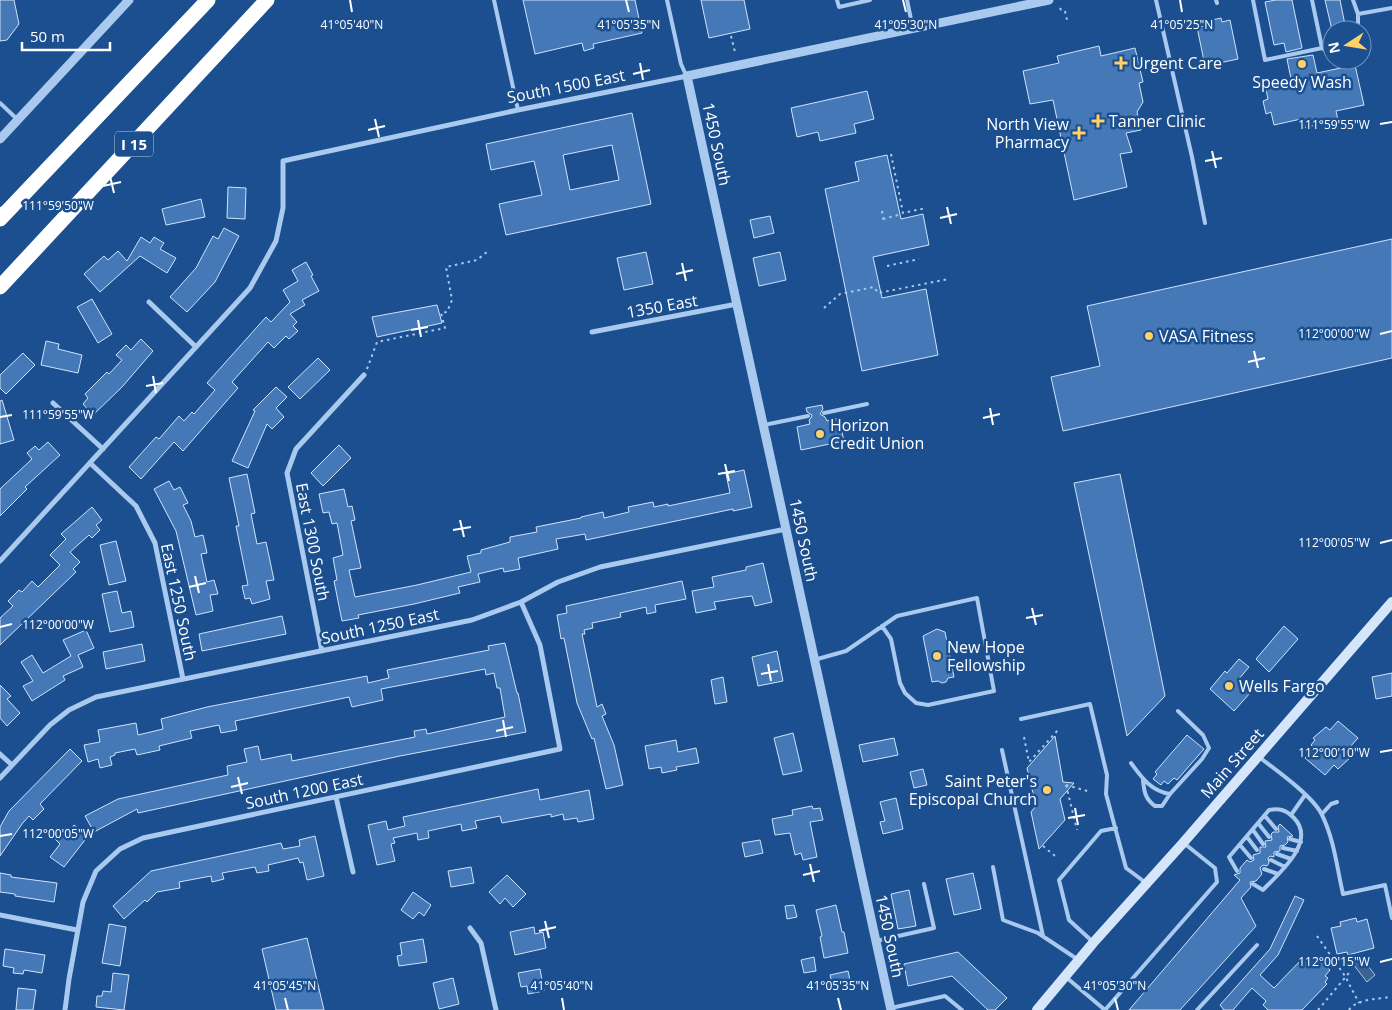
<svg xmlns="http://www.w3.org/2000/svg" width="1392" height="1010" font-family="'Open Sans',sans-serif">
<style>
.water{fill:#3c6290;stroke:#9cc4f0}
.building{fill:#4478b7;stroke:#cfe3fa;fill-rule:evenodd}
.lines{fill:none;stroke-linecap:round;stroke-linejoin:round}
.path{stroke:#a9c9ee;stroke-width:2;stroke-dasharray:2.5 4;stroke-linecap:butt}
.service{stroke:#a9c9ee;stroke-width:4}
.minor{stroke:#a9c9ee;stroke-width:5}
.tertiary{stroke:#a9c9ee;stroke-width:9}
.secondary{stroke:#d6e6fa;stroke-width:10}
.motorway{stroke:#fff;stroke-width:15}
.ticks{fill:none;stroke:#fff;stroke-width:2}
.poi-dot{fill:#ffd166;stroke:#1b4f8f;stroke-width:2}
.labels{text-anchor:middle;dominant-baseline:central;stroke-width:5;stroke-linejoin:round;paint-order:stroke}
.shield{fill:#1b4f8f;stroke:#bbcadd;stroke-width:1}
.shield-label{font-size:15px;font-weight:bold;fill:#fff}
.poi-label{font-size:16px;fill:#fff;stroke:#1b4f8f;text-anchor:start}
.street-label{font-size:16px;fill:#fff;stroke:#1b4f8f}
.ticks-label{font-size:12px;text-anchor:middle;fill:#fff;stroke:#1b4f8f;stroke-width:5;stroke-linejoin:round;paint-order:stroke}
</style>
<rect width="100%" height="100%" fill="#1b4f8f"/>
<path class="water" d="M1362,958L1375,975L1367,982L1353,964Z"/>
<path class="building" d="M0,0H14L19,24L7,40L0,41Z
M523,0H635L642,33L593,44L594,48L584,51L582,43L535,54Z
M701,0H744L750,29L709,38Z
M1276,0H1292L1302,48L1286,52L1284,43L1274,45L1265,2Z
M1325,0H1340L1346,30H1332Z
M1221,18L1222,22L1230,20L1238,59L1205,66L1197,27L1204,26L1203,22Z
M1099,46L1101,56L1135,48L1143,82L1139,83L1143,102L1137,112L1141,130L1126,133L1132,152L1120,154L1127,187L1074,200L1053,100L1030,104L1023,71L1059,63L1057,56Z
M1313,55L1317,73L1355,65L1364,105L1336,111L1338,120L1303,128L1301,119L1274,125L1271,112L1266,114L1263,101L1268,99L1265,85L1291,79L1287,59Z
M867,91L874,119L854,124L856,133L820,141L818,132L797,137L791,108Z
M632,113L651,204L506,235L499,204L542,195L534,161L491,170L486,144ZM612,145L619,180L570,190L563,155Z
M887,155L901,219L923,214L929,245L873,257L882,298L926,289L938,355L862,371L825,189L859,181L855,162Z
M228,187L246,188L245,219L227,218Z
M201,199L205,217L166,225L162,209Z
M770,216L774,233L754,238L750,220Z
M224,228L239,236L215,282L187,312L170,297L196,268L213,236L218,239Z
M141,237L150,243L154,237L164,243L160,249L176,258L167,273L140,256L100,292L84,274L104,256L108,260L118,251L127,261Z
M1392,239V358L1063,431L1051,377L1100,366L1087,306Z
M646,252L653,284L624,290L617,258Z
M780,252L786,280L759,286L753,258Z
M306,262L313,275L311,276L319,291L302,300L305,305L290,314L297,322L293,326L298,331L289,339L286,336L274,348L268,342L232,382L238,388L183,451L174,442L141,479L129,467L156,437L159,439L179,416L184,421L192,412L194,414L215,390L207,383L266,317L271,322L290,302L283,290L298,281L292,270Z
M92,299L112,334L98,343L77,307Z
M437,305L442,323L377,337L372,317Z
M141,339L153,351L122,387L93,415L83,404L88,398L85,394L107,372L109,374L122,360L116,355L126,345L131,350Z
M46,341L59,344L58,349L82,355L78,373L41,365Z
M23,353L35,365L6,394L0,388V375Z
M318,358L330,370L300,399L288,387Z
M276,387L287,397L276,408L284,417L272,429L267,424L248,468L232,461L255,411L253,410Z
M2,400L14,440L0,444V401Z
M822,405L823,409L820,414L825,417L827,421L839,418L844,441L801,450L797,427L810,424L809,420L811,418L812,415L807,412L806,408Z
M48,442L60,455L25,487L27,489L0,516V489L32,459L27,453L35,446L39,450Z
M339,445L351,458L323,486L311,473Z
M744,470L752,507L733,511V509L586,540L585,534L556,539L558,549L518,558L520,569L504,572L503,568L478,574L480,582L458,587L460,593L414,604L358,615L359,618L342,621L334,581L337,580L333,558L343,555L337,523L332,524L329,512L323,513L319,494L344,489L348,507L352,506L355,520L351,521L361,568L349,570L355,597L417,585L471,572L467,556L481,553V550L510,542V537L537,532L536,527L581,518V517L603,512L604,518L629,512L628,507L653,502L654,507L668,504V506L730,493L726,474Z
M247,474L255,513L251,514L257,544L266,542L274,580L266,581L270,599L252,604L250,598L245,599L242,586L248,585L236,526H239L229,478Z
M1120,474L1165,696L1127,736L1074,483Z
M169,481L174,490L180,487L188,503L183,505L191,521L195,537L203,535L207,553L201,554L207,582L214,580L218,594L210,595L213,611L196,615L176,531L154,489Z
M92,507L102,520L96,525L100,530L92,538L89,535L70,552L80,562L73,569L76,572L0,645V618L13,606L8,601L19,590L22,592L32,581L38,587L60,565L50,555L66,539L61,534Z
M116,541L126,581L109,585L100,545Z
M763,563L772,602L755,606L752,596L744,597L714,602L716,609L696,613L692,591L714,587L712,577L746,570V567Z
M682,581L686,599L655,605L656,612L647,614L646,607L620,613L621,617L592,623L593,628L584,630L585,634H582L597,707L602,704L606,714L602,716L614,745L623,785L606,789L594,738L592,739L577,703L564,638L561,639L557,615L567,613L566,606Z
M117,591L122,613L131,611L134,627L110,632L102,594Z
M282,616L286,634L202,651L199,634Z
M1284,626L1298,639L1269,672L1256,659Z
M937,629L945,632L954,677L948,678L946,682L942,683L938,681L932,682L923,636Z
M86,630L94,648L78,655L83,667L63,676L65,680L32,701L23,686L33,681L21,662L32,655L43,673L71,656L63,640Z
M505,643L517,693H518L526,732L400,756L138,813L137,809L94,832L85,816L118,799L228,775L227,766L247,762L244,749L258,746L261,760L291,754L292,761L415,737L414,731L426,729L427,734L505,717L500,688H497L494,673L486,675L485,669L381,689L383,700L352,707L349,697L235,721L237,730L221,733L219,725L190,731L192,738L159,746L160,750L137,755L135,749L115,753V755L110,757L112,765L100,768L98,759L88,762L84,745L100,742L98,730L136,723L138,735L163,729L161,719L207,707L367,676L368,683L389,678L387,670L489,650L488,646Z
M142,644L145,661L106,669L103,652Z
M777,651L783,681L758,686L752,657Z
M1239,659L1249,667L1238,680L1248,688L1246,690L1250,693L1234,711L1210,689L1225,671L1227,673Z
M1392,673V696L1376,699L1372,677Z
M723,677L727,702L715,704L711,680Z
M0,685L11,696L7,699L20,713L7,726L0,718Z
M1338,721L1358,738L1349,748L1353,751L1349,756L1351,757L1338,769L1334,765L1325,775L1305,758L1314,748L1311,745L1315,740L1313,738L1326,727L1330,730Z
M793,733L802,771L783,775L774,738Z
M1187,735L1204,749L1177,780L1174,778L1168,784L1164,781L1161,785L1153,779L1157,774L1155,772Z
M1055,736L1063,782L1074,783L1060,799L1065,820L1039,849L1031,812L1036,806L1027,768Z
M894,738L898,755L863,762L859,745Z
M676,740L678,752L696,748L699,763L676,767L677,770L662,773L661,767L649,769L645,746Z
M70,749L82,761L40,804L44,809L33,820L29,816L22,824L0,856V827L9,811Z
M923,769L927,785L914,788L910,772Z
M538,789L540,800L589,790L594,819L578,822L577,818L564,820L563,814L551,817V814L502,823L500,816L475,821L477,828L462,831L461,824L428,831L429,838L418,840L417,833L393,838L395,843L391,844L395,861L377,865L368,825L386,821L388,830L405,826L403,817Z
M896,798L903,829L883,834L880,822L885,821L880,802Z
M812,806L813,809L820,808L823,820L810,822L817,857L803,860L801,853L795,855L790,833L775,835L772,819L793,815L792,810Z
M1280,824L1293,836L1287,837L1288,842L1285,845L1280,846V851L1274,852V857L1270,856L1268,858L1269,863L1267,866L1263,865L1260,868L1262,874L1256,881L1250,882L1251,887L1241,898L1256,926L1180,1010H1129L1240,880L1234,875L1240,873V868L1247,860L1250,862L1254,860L1253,855L1260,853V847H1266L1265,841L1272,840L1271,834L1273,832H1279L1278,826Z
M74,825L88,836L64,867L50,857L60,844L55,839L65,827L70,831Z
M315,836L324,876L307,880L303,862L300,863L298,858L268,865L269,871L257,873L255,867L222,873L224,879L212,882L211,876L179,882L180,888L157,892L147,902L145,900L124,919L113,906L151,871L281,843L283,849L300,846L299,840Z
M760,840L763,853L745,857L742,843Z
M471,867L474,883L451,887L448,871Z
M0,873L11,875V877L57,883L54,902L15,896V894L0,892Z
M973,873L981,909L954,915L946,879Z
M507,875L526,894L513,907L505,898L500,904L489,892Z
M909,890L916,926L898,929L891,894Z
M413,892L431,905L424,916L419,912L413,919L401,910Z
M1295,896L1304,900L1278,955L1260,975L1274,988L1302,959L1304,961L1307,958L1309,960L1314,956L1330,970L1325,976L1328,978L1325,982L1327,984L1302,1010H1268L1263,1005L1266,1001L1252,988L1233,1010H1224L1220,1005L1270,949Z
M794,905L797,917L787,919L785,906Z
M836,905L842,932H844L848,953L824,958L820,937L822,936L816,910Z
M1356,918L1357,922L1367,919L1374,948L1348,955L1347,952L1337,954L1331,928L1341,926L1340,922Z
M109,924L126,927L120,966L102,963Z
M534,927L535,934L543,932L546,948L515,955L510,932Z
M307,938L324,1010H276L262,949Z
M423,939L427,962L399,966L397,956L402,955L400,943Z
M5,949L45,955L42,973L24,970L23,974L13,973L14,968L3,966Z
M958,952L1007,998L995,1010H988L952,976L908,986L904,964Z
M814,957L816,971L804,973L801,960Z
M540,969L544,991L528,994L527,986L521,987L518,973Z
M848,971L850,980L847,981L848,988L834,991L830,975Z
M113,973L129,975L124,1010L96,1007L97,996H102L103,991L111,992Z
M453,978L459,1004L439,1009L433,983Z
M18,988L36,990L33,1010H16Z"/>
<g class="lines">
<path class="path" d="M1060,8L1062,12
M1065,11L1067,20
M731,36L735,52
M891,154L903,213L926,208
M882,211L884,223
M883,219L902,214
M887,266L919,259
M824,308L840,294L874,287L878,293L949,279
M367,369L377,342L445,328L441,313L447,312L452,300L446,267L477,260L488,251
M1024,737L1029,762L1058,730
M1066,785L1077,830
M1066,785L1091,792
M1043,846L1055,856
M1317,936L1345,976L1359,1003
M1318,1010L1349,973
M1349,1010C1356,999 1378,999 1390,997"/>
<path class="service" d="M494,0L518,110
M667,0L681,64L686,75
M837,0L839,7L870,0
M907,0L913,29
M1156,0L1192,157L1205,223
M1216,0L1217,3
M1253,0L1265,60L1322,48L1312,0
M1353,0L1358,14V30
M1358,14L1392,8
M1322,48L1332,56
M0,103L17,119
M824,413L867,404
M764,425L808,416
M814,660L846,651L897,616L977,598L994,691L928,705L916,703L905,693L900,683L891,639L882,626
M1021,719L1090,704L1107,775L1106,794L1126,868L1146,883
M1002,750L1043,936
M1259,757C1276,770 1314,797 1322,815C1334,839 1337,868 1343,894L1385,885L1392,918
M1131,763C1142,778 1151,791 1170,794L1202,759L1209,748L1203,735L1178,711
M1143,780C1144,791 1145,799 1155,806H1162L1170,794
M1322,814L1331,804L1337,802
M1291,815L1305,795
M1265,816L1276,829
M1258,823L1269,837
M1253,830L1263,844
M1247,837L1257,850
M1290,839L1301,842
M1240,845L1251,858
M1283,848L1297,851
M1277,854L1291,859
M1271,860L1285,867
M993,867L1003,920L1038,933L1077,959
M1264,869L1278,874
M1237,871L1229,857L1269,810C1280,808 1286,810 1294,818C1317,842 1279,873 1263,890L1253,884
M876,941L934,928L924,884
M1093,942L1069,920L1059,880L1101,831L1116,828
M1067,978L1105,1010
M891,1008L945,996L962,1010
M1105,1010L1217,882L1215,868L1185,844
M1197,1010L1257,945"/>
<path class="minor" d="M149,302L196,347
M592,332L737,304
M53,403L103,449
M90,463L136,506L155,543L183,679
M0,561L250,288L276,241L283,208V161L518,110L687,76
M322,651L287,473L296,449L364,375
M0,754L12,765
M0,778L50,725L69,710L96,697L472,620L521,602L558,582L600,567L786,529
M336,797L353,872
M0,915L77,930
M470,928L481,943L496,1010
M65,1010L69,979L83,902L96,871L120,849L143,838L560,749L540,645L521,602"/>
<path class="tertiary" d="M0,139L129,0
M891,1010L687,76L1049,0"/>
<path class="secondary" d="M1037,1010L1093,943L1183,843L1392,602"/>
<path class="motorway" d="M0,219L208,0
M0,287L267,0"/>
</g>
<path class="ticks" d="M350,0L352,12M626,0L629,12M903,0L906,12M1180,0L1182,12M640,63L643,80M633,74L650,70M375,119L379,137M1380,124L1392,122M368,130L385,126M1212,151L1216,168M1205,161L1222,158M110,176L114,193M103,186L121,182M947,207L951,224M0,208L12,206M940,218L957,214M682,263L686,281M676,274L693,270M418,320L421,337M411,330L428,327M1380,334L1392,331M1254,351L1258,368M1248,362L1265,358M153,376L156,393M146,386L163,383M990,408L993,425M0,417L12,415M983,418L1000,414M725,464L729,481M718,474L735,471M460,520L464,537M453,530L471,527M1380,543L1392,540M195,576L199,593M189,587L206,583M1032,608L1036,625M1026,618L1043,615M0,627L12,624M768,664L771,681M761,674L778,671M503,720L506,737M496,731L513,727M1380,752L1392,750M238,777L242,794M231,787L248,783M1075,808L1078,825M1068,818L1085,815M0,836L12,834M810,864L814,882M803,875L820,871M545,921L549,938M539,931L556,927M1380,962L1392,959M285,998L288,1010M562,998L564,1010M838,998L841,1010M1115,998L1118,1010"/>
<g class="poi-dot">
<path d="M1118.5 55.5h5v5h5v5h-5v5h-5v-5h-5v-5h5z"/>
<circle cx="1302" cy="64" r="5"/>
<path d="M1095.5 113.5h5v5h5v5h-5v5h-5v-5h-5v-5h5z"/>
<path d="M1076.5 125.5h5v5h5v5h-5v5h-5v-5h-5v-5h5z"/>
<circle cx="1149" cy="336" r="5"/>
<circle cx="820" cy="434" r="5"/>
<circle cx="937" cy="656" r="5"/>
<circle cx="1229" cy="686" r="5"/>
<circle cx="1047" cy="790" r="5"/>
</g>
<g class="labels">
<rect class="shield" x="115" y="131.5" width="38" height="25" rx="4"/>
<g class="shield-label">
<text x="134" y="144">I 15</text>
</g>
<g class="poi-label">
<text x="1132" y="63">Urgent Care</text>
<text x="1302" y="82" text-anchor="middle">Speedy Wash</text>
<text x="1109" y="121">Tanner Clinic</text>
<text x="1069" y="124" text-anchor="end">North View<tspan x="1069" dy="18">Pharmacy</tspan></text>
<text x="1159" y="336">VASA Fitness</text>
<text x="830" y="425">Horizon<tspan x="830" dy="18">Credit Union</tspan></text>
<text x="947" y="647">New Hope<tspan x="947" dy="18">Fellowship</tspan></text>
<text x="1239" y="686">Wells Fargo</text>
<text x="1037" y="781" text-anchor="end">Saint Peter's<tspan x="1037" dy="18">Episcopal Church</tspan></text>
</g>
<g class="street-label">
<text transform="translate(566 86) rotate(-11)">South 1500 East</text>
<text transform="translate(717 144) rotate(78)">1450 South</text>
<text transform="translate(662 306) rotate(-10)">1350 East</text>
<text transform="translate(804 540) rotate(78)">1450 South</text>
<text transform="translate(313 542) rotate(79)">East 1300 South</text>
<text transform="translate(179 602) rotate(78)">East 1250 South</text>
<text transform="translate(380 626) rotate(-12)">South 1250 East</text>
<text transform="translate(1232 763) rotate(-49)">Main Street</text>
<text transform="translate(304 791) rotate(-12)">South 1200 East</text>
<text transform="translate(890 936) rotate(78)">1450 South</text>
</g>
</g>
<g class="ticks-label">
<text x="352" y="29">41°05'40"N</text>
<text x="629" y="29">41°05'35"N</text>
<text x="906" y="29">41°05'30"N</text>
<text x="1182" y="29">41°05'25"N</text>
<text x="1334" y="129">111°59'55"W</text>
<text x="58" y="210">111°59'50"W</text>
<text x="1334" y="338">112°00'00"W</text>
<text x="58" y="419">111°59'55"W</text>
<text x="1334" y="547">112°00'05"W</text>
<text x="58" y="629">112°00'00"W</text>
<text x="1334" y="757">112°00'10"W</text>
<text x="58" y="838">112°00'05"W</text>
<text x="1334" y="966">112°00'15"W</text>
<text x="285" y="990">41°05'45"N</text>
<text x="562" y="990">41°05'40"N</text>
<text x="838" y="990">41°05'35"N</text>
<text x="1115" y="990">41°05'30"N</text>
</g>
<g transform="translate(1347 45) rotate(258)"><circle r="24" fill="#1b4f8f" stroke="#7695bc"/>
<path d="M0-4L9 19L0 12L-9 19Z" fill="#ffd166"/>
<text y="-8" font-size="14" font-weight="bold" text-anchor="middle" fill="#ffffff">N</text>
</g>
<path d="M22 42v8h88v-8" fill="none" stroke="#ffffff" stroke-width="2.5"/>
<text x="30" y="42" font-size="15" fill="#ffffff" stroke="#1b4f8f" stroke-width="4" paint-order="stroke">50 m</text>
</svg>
